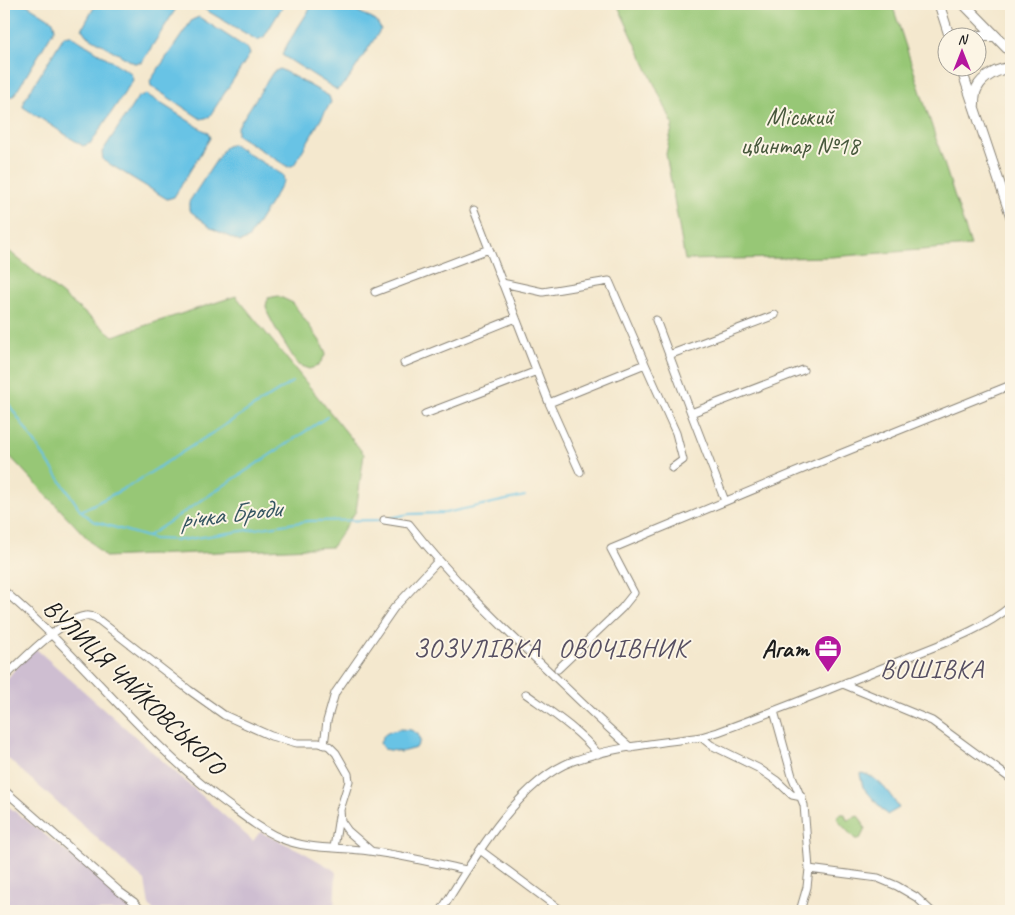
<svg xmlns="http://www.w3.org/2000/svg" width="1015" height="915" font-family="Caveat,sans-serif">
<style>
.industrial{fill:#cebed1}
.green{fill:#97c776;stroke:#5a7249}
.water{fill:#67c3e5;stroke:#427080}
.lines{fill:none;stroke-linecap:round;stroke-linejoin:round}
.stream{stroke:#67c3e5;stroke-width:2}
.minor-casing{stroke:#888275;stroke-width:9}
.major-casing{stroke:#888275;stroke-width:11}
.highway-casing{stroke:#888275;stroke-width:12}
.minor{stroke:#fff;stroke-width:7}
.major{stroke:#fff;stroke-width:9}
.highway{stroke:#fff;stroke-width:10}
.labels{text-anchor:middle;dominant-baseline:central;stroke-width:4;stroke-linejoin:round;paint-order:stroke}
.park-label{font-size:25px;fill:#47583c;stroke:#fcf5e5}
.poi-label{font-size:25px;font-weight:bold;fill:#1c1c1c;stroke:#fcf5e5;text-anchor:end}
.street-label{font-size:25px;fill:#1c1c1c;stroke:#fcf5e5}
.water-label{font-size:26px;font-style:italic;fill:#365662;stroke:#fcf5e5}
.neighbourhood-label{font-size:26px;letter-spacing:1px;fill:#564f62;stroke:#fcf5e5}
</style>
<rect width="100%" height="100%" fill="#fcf5e5"/>
<filter id="ink" filterUnits="userSpaceOnUse"><feTurbulence type="fractalNoise" baseFrequency=".02" numOctaves="2"/><feDisplacementMap in="SourceGraphic" scale="10" xChannelSelector="R" yChannelSelector="G"/><feConvolveMatrix kernelMatrix="1 2 1 2 8 2 1 2 1" color-interpolation-filters="sRGB"/></filter>
<filter id="wash" filterUnits="userSpaceOnUse"><feTurbulence type="fractalNoise" baseFrequency=".0096" numOctaves="4" result="noise"/><feDisplacementMap in="SourceGraphic" scale="20" xChannelSelector="R" yChannelSelector="G"/><feGaussianBlur stdDeviation="1.12" result="paint"/><feColorMatrix in="noise" values="0 0 0 0 0 0 0 0 0 0 0 0 0 0 0 0 0 1.4 0 .05"/><feComposite in="paint" operator="in"/></filter>
<g filter="url(#wash)">
<rect width="100%" height="100%" fill="#f4e8ce"/>
<path class="industrial" d="M35,648L253,841L260,832L299,850L336,871L334,911H154L149,905L145,881L4,755V683L18,665Z
M4,803L133,903L139,911H4Z"/>
<path class="green" d="M617,4H892L971,246L831,257L685,260L666,154L673,124Z
M4,247L113,336L236,296L364,454L356,511L332,547L105,557L4,450Z
M278,296L293,303L320,341L326,354L318,366L309,369L298,365L277,331L268,314L266,306L268,298Z
M840,814H845L847,820L858,816L862,821L865,829L860,839H855L840,823L837,818Z"/>
<path class="water" d="M4,4H26L53,21L55,28L14,96L7,97L4,95Z
M96,4H179L142,62L134,63L86,35L82,29Z
M200,4H284L264,37L257,40L204,9Z
M313,4H344L376,21L381,29L347,81L337,90L282,55L288,43Z
M199,17L248,49L250,54L209,117L201,119L151,86L150,81L192,20Z
M70,35L131,73L133,80L91,143L83,146L23,107L24,101L64,36Z
M280,69L329,96L331,102L294,165L288,167L237,135V128L273,72Z
M146,94L208,133L210,138L174,197L167,199L103,160L102,152L138,97Z
M232,144L283,175L284,181L248,239L240,242L211,228L189,210V202L225,147Z
M401,729L411,730L418,734L420,741L416,748L401,752L384,749L380,743C383,732 390,732 401,729Z
M862,773C880,778 889,793 899,808L887,815L863,787L860,774Z"/>
<g class="lines">
<path class="stream" d="M4,397L81,511L93,521L154,539L182,540L308,521L383,520
M81,511L131,485L292,382
M390,518L409,514L445,513L525,496
M148,536L327,417"/>
</g>
</g>
<g filter="url(#ink)">
<g class="lines">
<defs>
<path id="minor" d="M474,210L549,403
M502,283L543,292L609,281L645,364
M375,292L489,249
M656,320L691,413
M669,355L775,315
M404,363L516,318
M425,414L537,371
M580,472L549,403L645,364L676,433L683,460L672,468
M725,501L691,413L803,370
M384,520L409,524C452,579 502,627 553,675C579,700 604,725 631,748
M4,591C81,656 142,740 223,801C241,814 259,829 280,838C307,850 340,847 369,851C402,855 434,863 466,870
M558,669L622,608L634,593L611,549L820,462L1011,385
M4,678C21,661 61,620 85,616C89,615 92,616 96,618L189,690L224,715L271,736L297,743H319L329,746L336,753L348,774L349,781L340,810L341,821L348,831L371,851
M843,684L932,721L1011,779
M526,694C551,712 579,730 598,754
M774,711L792,776L804,805L809,869L807,887L800,911
M701,737L711,745L758,768L777,781L792,795L802,797
M324,745L327,721L335,693L394,608L438,561
M4,790L120,892L134,902L142,911
M334,848L339,816
M480,850L562,911
M809,869L878,878L897,886L916,897L931,911
M441,911C471,863 518,781 573,761C612,747 660,743 701,737L718,732C780,709 841,685 902,660C939,644 980,632 1011,606"/>
<path id="major" d="M939,4L950,38
M961,68L1011,217"/>
<path id="highway" d="M964,4L1011,52
M971,38L981,36H995
M974,104C974,99 974,93 977,88C982,77 999,68 1011,68"/>
</defs>
<use href="#minor" class="minor-casing"/>
<use href="#major" class="major-casing"/>
<use href="#highway" class="highway-casing"/>
<use href="#minor" class="minor"/>
<use href="#major" class="major"/>
<use href="#highway" class="highway"/>
</g>
</g>
<defs>
<symbol id="office-pin" viewBox="-11 -11 22 30"><path d="M0 17L-7.5 6A9.5 9.5 0 1 1 7.5 6Z" fill="#b5179e" stroke="#fcf5e5"/><path d="M-6-3h4V-5.5h4V-3h4V5H-6ZM-1-4.5V-3h2v-1.5ZM-6 0V1H6V0Z" fill="#fff"/></symbol>
</defs>
<g fill-rule="evenodd">
<use href="#office-pin" x="812" y="633" width="32" height="43"/>
</g>
<g class="labels">
<g class="park-label">
<text x="800" y="117">Міський<tspan x="800" dy="29">цвинтар №18</tspan></text>
</g>
<g class="poi-label">
<text x="809" y="649">Агат</text>
</g>
<g class="street-label">
<text transform="translate(134 687) rotate(44)">ВУЛИЦЯ ЧАЙКОВСЬКОГО</text>
</g>
<g class="water-label">
<text transform="translate(230 514) rotate(-7)">річка Броди</text>
</g>
<g class="neighbourhood-label">
<text x="477" y="648">ЗОЗУЛІВКА</text>
<text x="623" y="648">ОВОЧІВНИК</text>
<text x="932" y="669">ВОШІВКА</text>
</g>
</g>
<rect width="1015" height="915" fill="none" stroke="#fcf5e5" stroke-width="20"/>
<g transform="translate(962 52)"><circle r="24" fill="#fcf5e5" stroke="#a29e95"/>
<path d="M0-4L9 19L0 12L-9 19Z" fill="#b5179e"/>
<text y="-8" font-size="14" font-weight="bold" text-anchor="middle" fill="#1c1c1c">N</text>
</g>
</svg>
